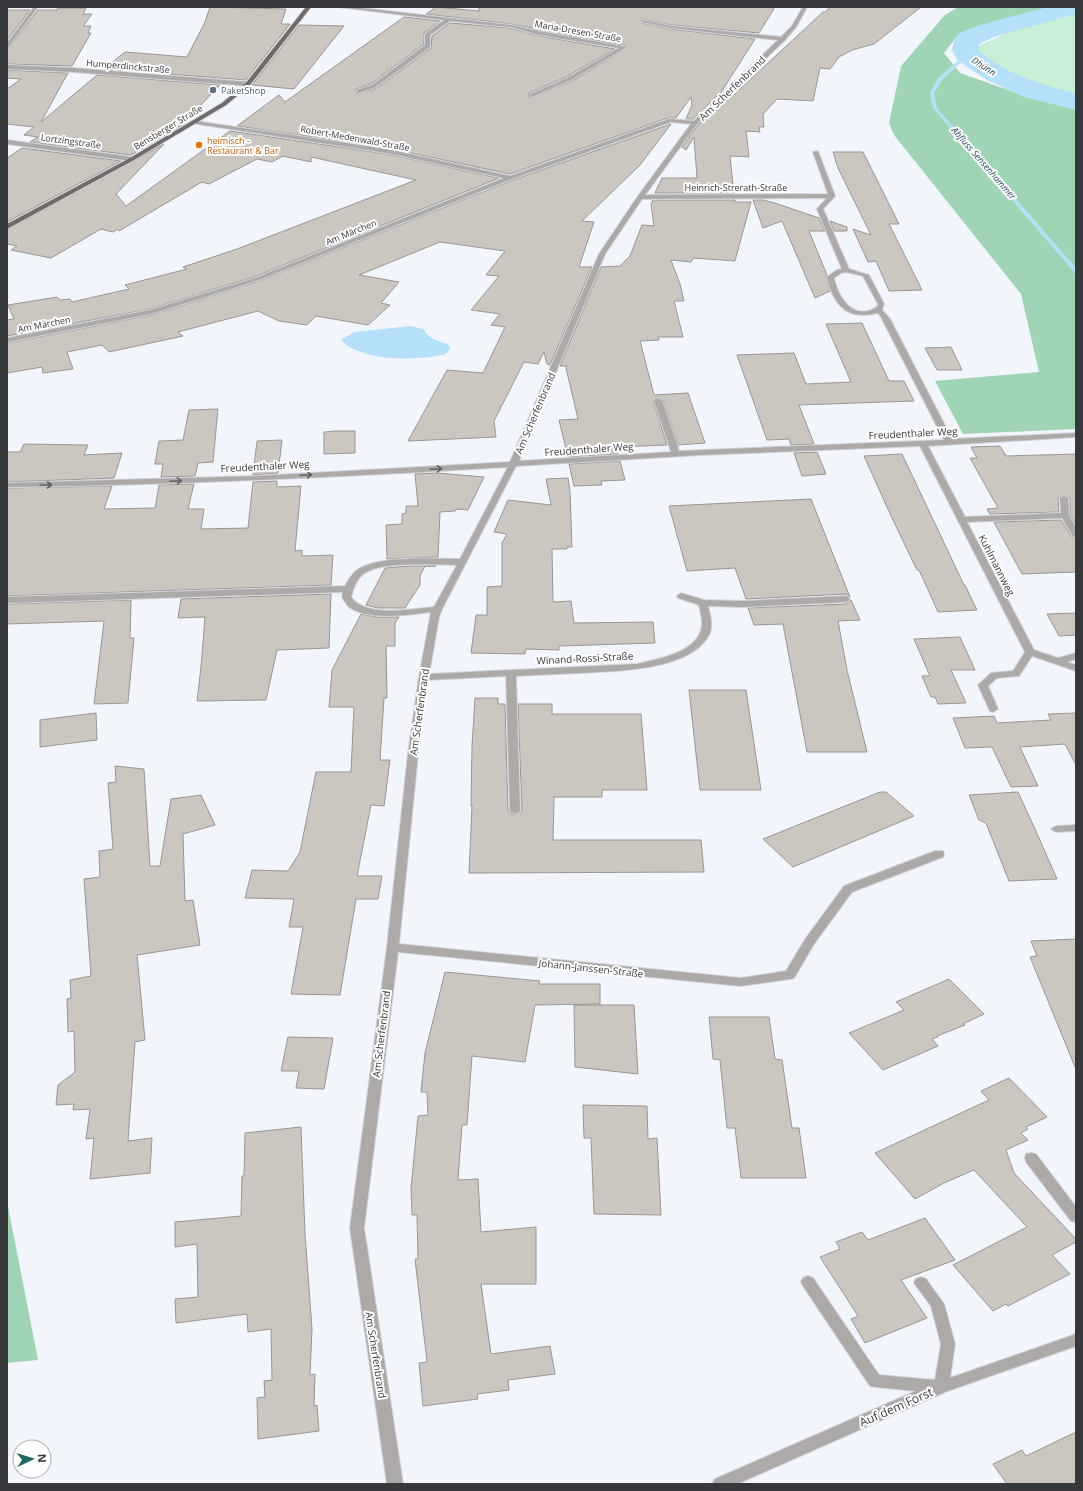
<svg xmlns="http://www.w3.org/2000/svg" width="1083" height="1491" font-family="'Open Sans',sans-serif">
<rect width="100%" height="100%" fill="#f3f5fd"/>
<path fill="#c8f0d7" d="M 1076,11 L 1076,100 L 999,78 L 973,48 L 1035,21 Z"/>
<path fill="#9fd4b4" d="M 958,7 L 1055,7 L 1017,16 L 955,39 L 944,53 L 960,73 L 1022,95 L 1027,92 L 1076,104 L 1076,429 L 963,434 L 935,381 L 1039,372 L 1021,294 L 894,135 L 889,123 L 901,66 L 945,15 Z
M 7,1201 L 38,1360 L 7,1363 Z"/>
<path fill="#b4e0f9" d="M 411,326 L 423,329 C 430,339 436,341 448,344 L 450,349 L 446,354 C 419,361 360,362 341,340 L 354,332 Z"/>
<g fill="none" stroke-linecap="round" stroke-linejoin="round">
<path fill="#b4e0f9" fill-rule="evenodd" d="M 966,54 L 969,55 L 942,80 L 934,93 L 937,108 L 1076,268 L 1076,273 L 1074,272 L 933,108 L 930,93 L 938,78 Z"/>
<path fill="#b4e0f9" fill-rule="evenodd" d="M 1048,7 L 1076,7 L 1076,14 L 994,37 L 979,44 L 978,50 C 1004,74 1043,85 1076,94 L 1076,110 L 1024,97 L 987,80 L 958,61 L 952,50 C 953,45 954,39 957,35 C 967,26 1031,12 1048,7 Z"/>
</g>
<path fill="#cbc6bf" stroke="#9a9690" d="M 210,7 L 286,9 L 281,24 L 290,24 L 246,80 L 104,69 L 125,52 L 187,57 L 205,22 Z
M 436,7 L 479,11 L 479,7 L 775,7 L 759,33 L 671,25 L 641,19 L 642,23 L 671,29 L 755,39 L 722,91 L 693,119 L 686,119 L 692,105 L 691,97 L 676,118 L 668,118 L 510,174 L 387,148 L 237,126 L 279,95 L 285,102 L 404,17 L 440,21 L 424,33 L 424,44 L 371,84 L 356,89 L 355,91 L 358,94 L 377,88 L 431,48 L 432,36 L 450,23 L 511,28 L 539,36 L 615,49 L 566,77 L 529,93 L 528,96 L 531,98 L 572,81 L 628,47 L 627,46 L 511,24 L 426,14 Z
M 830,7 L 921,7 L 874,44 L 852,50 L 839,57 L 830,69 L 820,68 L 813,101 L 777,99 L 763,114 L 764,127 L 759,127 L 760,132 L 746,131 L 749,157 L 730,156 L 734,193 L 655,193 L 662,178 L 697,178 L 694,137 L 686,150 L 682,147 L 698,125 L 711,113 L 712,115 L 823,12 L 825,12 Z
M 58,8 L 86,8 L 83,14 L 92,14 L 83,26 L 91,26 L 88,33 L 91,33 L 72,66 L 7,64 L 7,50 L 38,10 L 57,10 Z
M 7,10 L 30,10 L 7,40 Z
M 299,25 L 344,26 L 294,89 L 252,85 Z
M 7,70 L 68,73 L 41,122 L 97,75 L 220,85 L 182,125 L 131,155 L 30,142 L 38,137 L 24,135 L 34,127 L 7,124 L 7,89 L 21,79 L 7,78 Z
M 671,124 L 640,165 L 582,221 L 594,222 L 579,267 L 592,267 L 550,365 L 547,364 L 544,352 L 538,364 L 524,362 L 494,421 L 496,437 L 408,441 L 447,370 L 483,373 L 505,327 L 491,325 L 500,314 L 471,310 L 499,276 L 486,275 L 505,251 L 440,242 L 359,275 L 399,282 L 381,303 L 390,305 L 368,325 L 316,316 L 307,325 L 279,321 L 258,311 L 178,332 L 183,336 L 109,352 L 102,345 L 67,352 L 73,369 L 43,373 L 42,367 L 7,373 L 7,343 L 151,315 L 259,281 L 513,180 Z
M 230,131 L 387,154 L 499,178 L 254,277 L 150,309 L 7,336 L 7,320 L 14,319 L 8,305 L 57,297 L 60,300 L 70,299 L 72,302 L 129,289 L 125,285 L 187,269 L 183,267 L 237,249 L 416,180 L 311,157 L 311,162 L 283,156 L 272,162 L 257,159 L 209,184 L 202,182 L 119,231 L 118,229 L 113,232 L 101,229 L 51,258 L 11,250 L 17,246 L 7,244 L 7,230 L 164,144 L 116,194 L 126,206 Z
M 22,148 L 121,161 L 7,222 L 7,158 Z
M 833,152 L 863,152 L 899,224 L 889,224 L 922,290 L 889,291 L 876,261 L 868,262 L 853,229 L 871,235 L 838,168 Z
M 653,200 L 735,200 L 735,202 L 751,202 L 735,261 L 693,258 L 691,262 L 671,260 L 680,284 L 684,301 L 674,301 L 683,337 L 658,337 L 659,340 L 640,341 L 654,395 L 688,393 L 705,443 L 678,445 L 663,400 L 657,397 L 653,400 L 667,445 L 616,447 L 618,454 L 568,457 L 559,420 L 578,419 L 566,368 L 567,366 L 560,366 L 601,267 L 620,266 L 630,256 L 642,225 L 654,226 L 651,204 Z
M 753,200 L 763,200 L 775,203 L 819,218 L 825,231 L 809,231 L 827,275 L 826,277 L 830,291 L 815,298 L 782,221 L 763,228 Z
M 830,221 L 847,227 L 847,231 L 834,231 Z
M 862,323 L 889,381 L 904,381 L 914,401 L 799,405 L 814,444 L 791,445 L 789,439 L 767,440 L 737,355 L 794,353 L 806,384 L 851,382 L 826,324 Z
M 951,347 L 962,370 L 937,370 L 925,348 Z
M 218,409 L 213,462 L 198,463 L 195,476 L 161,477 L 163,464 L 155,464 L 159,441 L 183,440 L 189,410 Z
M 336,431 L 355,431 L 355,453 L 324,454 L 324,432 Z
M 282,440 L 278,473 L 253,475 L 257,441 Z
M 24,444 L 88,445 L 84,455 L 122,453 L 114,478 L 7,482 L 7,452 L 20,452 Z
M 1000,446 L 1006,456 L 1076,454 L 1076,524 L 1070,515 L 1070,498 L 1065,495 L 1058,498 L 1059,512 L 990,514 L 987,509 L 998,508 L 970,458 L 977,458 L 971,447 Z
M 817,452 L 826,474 L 802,476 L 794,453 Z
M 902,454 L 964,585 L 965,585 L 977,610 L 938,612 L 919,570 L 917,570 L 892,518 L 864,456 Z
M 620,461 L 625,480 L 601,481 L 602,485 L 574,486 L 569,464 Z
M 437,473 L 484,477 L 468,510 L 457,509 L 455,511 L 440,512 L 438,557 L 387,559 L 386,525 L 402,524 L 402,514 L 406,513 L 406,506 L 418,506 L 415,474 Z
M 568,478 L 570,491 L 572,547 L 567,547 L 567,549 L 552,549 L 553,602 L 571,601 L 574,623 L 653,622 L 655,643 L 559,646 L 559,650 L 526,649 L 525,654 L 471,653 L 476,615 L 487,615 L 487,587 L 502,586 L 502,543 L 507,534 L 494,532 L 508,500 L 551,505 L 546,479 Z
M 277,481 L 277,487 L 301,486 L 295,551 L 302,550 L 302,556 L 333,555 L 331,585 L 7,596 L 7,488 L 112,486 L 104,509 L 155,508 L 159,485 L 194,484 L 188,509 L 204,509 L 201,529 L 248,528 L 253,482 Z
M 811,499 L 850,597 L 846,594 L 746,599 L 735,568 L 687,571 L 669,506 Z
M 1061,520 L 1072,537 L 1076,538 L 1076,572 L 1022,574 L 994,522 Z
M 409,566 L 436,566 L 425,566 L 420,576 L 420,585 L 405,608 L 378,608 L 366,605 L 385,568 Z
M 331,594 L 329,648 L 277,650 L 266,700 L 197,701 L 201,667 L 205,617 L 178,618 L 181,599 Z
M 131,600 L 130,638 L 134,638 L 128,703 L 94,704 L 104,621 L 7,624 L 7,604 Z
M 851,600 L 860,620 L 838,621 L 847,670 L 867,752 L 807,752 L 783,624 L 754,625 L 748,608 L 846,604 Z
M 1076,613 L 1076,635 L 1059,636 L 1047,614 Z
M 361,614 L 377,617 L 399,617 L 395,623 L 395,646 L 386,646 L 387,698 L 384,698 L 380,760 L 390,760 L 386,791 L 384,806 L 371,805 L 357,876 L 382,876 L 378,899 L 356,899 L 340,995 L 291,994 L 303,927 L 289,927 L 294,899 L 245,898 L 252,870 L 288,871 L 300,852 L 316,772 L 351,772 L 354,707 L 329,707 L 332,670 Z
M 960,637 L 975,670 L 951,670 L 966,703 L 938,704 L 935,697 L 931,697 L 922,676 L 930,676 L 914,639 Z
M 689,690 L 746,690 L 761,790 L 700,790 Z
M 475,698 L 498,698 L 498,704 L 505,704 L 508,811 L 514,815 L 522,811 L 518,704 L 552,704 L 552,714 L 641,714 L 647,790 L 602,790 L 602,797 L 554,797 L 553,840 L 701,840 L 704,872 L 469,873 L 472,806 L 471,806 L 472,746 Z
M 96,713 L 97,740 L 40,747 L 40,720 Z
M 1076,713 L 1076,765 L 1065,744 L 1020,747 L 1038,786 L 1011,787 L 992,747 L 965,748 L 953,718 L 994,716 L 997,723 L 1051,720 L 1048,714 Z
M 115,766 L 144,769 L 150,866 L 160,866 L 171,799 L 201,795 L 215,825 L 183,834 L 185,901 L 193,900 L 200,945 L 137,955 L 145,1040 L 135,1042 L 128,1141 L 152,1138 L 150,1173 L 90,1179 L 94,1138 L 86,1139 L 90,1109 L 73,1110 L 74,1104 L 56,1105 L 58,1085 L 75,1072 L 74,1031 L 68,1032 L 67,999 L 71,998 L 70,980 L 91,976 L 84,879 L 100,877 L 99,851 L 113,849 L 108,783 L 116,782 Z
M 880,792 L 886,792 L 914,816 L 793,867 L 763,839 Z
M 1018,792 L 1035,829 L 1057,879 L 1009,881 L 986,823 L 979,820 L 969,795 Z
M 1076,939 L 1076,1066 L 1075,1067 L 1030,957 L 1037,956 L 1031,941 Z
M 445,972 L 540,981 L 539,984 L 600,984 L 600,1004 L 535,1005 L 525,1062 L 472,1056 L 467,1125 L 462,1125 L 458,1180 L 478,1179 L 481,1232 L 536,1227 L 536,1284 L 481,1284 L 491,1354 L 550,1346 L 555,1374 L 508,1380 L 509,1390 L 477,1394 L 478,1399 L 423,1406 L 419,1363 L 427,1362 L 415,1259 L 418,1259 L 417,1215 L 412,1215 L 411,1189 L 418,1116 L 428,1115 L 427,1092 L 421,1092 L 425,1053 Z
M 949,979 L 984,1014 L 963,1024 L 965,1025 L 937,1036 L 938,1037 L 932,1039 L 938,1046 L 883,1070 L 849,1033 L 904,1010 L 896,1002 Z
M 574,1005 L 634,1005 L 638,1074 L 575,1067 Z
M 709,1017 L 769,1017 L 775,1059 L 782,1060 L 792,1128 L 799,1128 L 806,1178 L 741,1178 L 735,1128 L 727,1128 L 720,1060 L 713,1059 Z
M 288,1037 L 333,1038 L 324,1089 L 296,1088 L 299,1071 L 281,1071 Z
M 1009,1078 L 1047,1117 L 1026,1127 L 1028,1129 L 1021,1133 L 1028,1140 L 1006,1150 L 1014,1173 L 1076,1239 L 1076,1242 L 1052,1255 L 1070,1274 L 1008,1306 L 1006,1304 L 993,1311 L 953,1265 L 1027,1227 L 974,1170 L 944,1183 L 915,1199 L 875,1153 L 989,1100 L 981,1091 Z
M 583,1105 L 647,1106 L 648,1139 L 657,1138 L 661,1215 L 594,1214 L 591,1138 L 584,1138 Z
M 301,1127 L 305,1234 L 312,1329 L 310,1375 L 315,1374 L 314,1406 L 317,1405 L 319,1431 L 258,1439 L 257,1398 L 265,1397 L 264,1381 L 272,1380 L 271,1329 L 248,1332 L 247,1314 L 176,1323 L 175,1299 L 198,1297 L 197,1244 L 175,1247 L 175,1222 L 241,1216 L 242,1176 L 244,1176 L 245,1133 Z
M 925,1218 L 955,1260 L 901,1280 L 927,1318 L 865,1343 L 851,1319 L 858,1316 L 820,1257 L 840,1249 L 836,1242 L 862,1232 L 868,1240 Z
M 1076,1432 L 1076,1484 L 1007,1484 L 993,1464 L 1022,1450 L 1026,1456 Z"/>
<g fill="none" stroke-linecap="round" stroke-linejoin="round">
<defs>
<path id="minor" d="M 34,7 L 38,7 L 7,49 L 7,43 Z
M 338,7 L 353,7 L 511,25 L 539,31 L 627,47 L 571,80 L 532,97 L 530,96 L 530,94 L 567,78 L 619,48 L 539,35 L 511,27 L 450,21 L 430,35 L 430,47 L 376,87 L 359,93 L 356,91 L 357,90 L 372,85 L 425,45 L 425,34 L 444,20 Z
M 803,7 L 807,7 L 796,27 L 785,40 L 697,124 L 645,195 L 828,194 L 813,152 L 818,151 L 835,196 L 823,209 L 849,269 L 869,275 L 884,304 L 882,310 L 890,319 L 952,439 L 1076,433 L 1076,437 L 928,446 L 965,517 L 1061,513 L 1060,498 L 1064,496 L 1068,498 L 1069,515 L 1076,527 L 1076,537 L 1073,536 L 1062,518 L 967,522 L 1034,650 L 1058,658 L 1076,653 L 1076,659 L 1067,662 L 1076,665 L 1076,671 L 1032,656 L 1019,676 L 997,678 L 988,686 L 998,709 L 993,712 L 990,711 L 978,685 L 991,673 L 1013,671 L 1025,652 L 920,446 L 701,455 L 516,466 L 442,609 L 439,617 L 429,674 L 637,664 C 657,659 691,654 700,633 C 704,624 701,614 699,605 L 678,598 L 677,596 L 681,593 L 704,600 L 743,601 L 846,596 L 850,599 L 846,602 L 743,607 L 708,606 C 710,614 713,624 710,633 C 692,671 616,671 580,673 C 559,674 537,675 516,676 L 520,811 L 515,814 L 510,811 L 506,676 L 428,680 L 418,754 L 399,944 L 741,978 L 786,971 L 806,938 L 844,886 L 935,851 L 943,851 L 944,854 L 943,857 L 852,892 L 814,944 L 794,978 L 790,979 L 741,986 L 398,952 L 364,1228 L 403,1484 L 387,1484 L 350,1228 L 387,947 L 408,754 L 419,677 L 431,612 C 409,615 368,621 349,607 C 346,604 344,600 342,597 L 343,592 L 7,603 L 7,597 L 345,586 C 348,581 351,575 356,571 C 375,555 435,559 460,559 L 508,467 C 341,477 174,485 7,487 L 7,483 L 257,476 L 510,462 L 599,254 L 638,196 L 691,124 L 671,122 L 512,179 L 259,280 L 151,314 L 7,342 L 7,338 L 150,310 L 255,278 L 504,178 L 387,153 L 197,124 L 195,123 L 195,121 L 387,149 L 510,176 L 669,119 L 694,121 L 778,40 L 671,28 L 642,22 L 642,20 L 671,26 L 781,37 L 792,26 ZM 827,198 L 817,209 L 842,269 L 837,270 L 827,277 C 833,304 847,321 877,313 L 880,315 L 944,440 L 679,451 L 662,400 L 658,398 L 654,400 L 671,452 L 519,461 L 605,254 L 642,199 ZM 846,272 L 863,276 L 878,304 L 877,307 C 853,322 838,297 834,278 L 841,273 ZM 425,564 L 457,565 L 434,607 C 411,609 366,618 351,597 C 353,590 355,583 360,577 C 372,563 408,565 425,564 Z
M 7,65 L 74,68 L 248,82 L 251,84 L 248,86 L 74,72 L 7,69 Z
M 7,140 L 132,157 L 135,159 L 132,161 L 7,144 Z
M 1076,825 L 1076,831 L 1056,832 L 1051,829 L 1056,826 Z
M 1031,1153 L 1036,1154 L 1076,1207 L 1076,1222 L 1071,1221 L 1026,1162 L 1025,1158 L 1026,1154 Z
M 808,1276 L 813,1278 L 879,1375 L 935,1380 L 941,1344 L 931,1306 L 914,1283 L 916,1279 L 921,1277 L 926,1279 L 944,1304 L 955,1344 L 950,1378 L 1076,1334 L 1076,1346 L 945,1392 L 737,1484 L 712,1484 L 715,1479 L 916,1391 L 875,1387 L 870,1386 L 803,1286 L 801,1282 L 803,1278 Z"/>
<path id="major" d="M 306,7 L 311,7 L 250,85 L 226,105 L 134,160 L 7,229 L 7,224 L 130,158 L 222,103 L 246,83 Z"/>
</defs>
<use href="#minor" stroke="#d1d3da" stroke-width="2"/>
<use href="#major" stroke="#d1d3da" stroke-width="2"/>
<use href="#minor" fill="#ada9a8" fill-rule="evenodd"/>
<use href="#major" fill="#716a69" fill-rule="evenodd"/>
</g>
<defs><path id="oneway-shaft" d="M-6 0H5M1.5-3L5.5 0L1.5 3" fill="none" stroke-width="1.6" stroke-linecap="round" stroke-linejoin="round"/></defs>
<g stroke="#606061">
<use href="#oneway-shaft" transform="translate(436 469) rotate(-3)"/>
<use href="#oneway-shaft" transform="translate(306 475) rotate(-3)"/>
<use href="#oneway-shaft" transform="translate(176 481) rotate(-3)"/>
<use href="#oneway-shaft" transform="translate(46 485)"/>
</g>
<circle fill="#5c6f8a" stroke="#fff" stroke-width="1.5" cx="213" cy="90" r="4"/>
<circle fill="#e8710a" stroke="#fff" stroke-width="1.5" cx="199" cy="145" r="4"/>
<g text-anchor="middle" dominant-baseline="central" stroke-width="4" stroke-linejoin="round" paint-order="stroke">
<g font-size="9" fill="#37383b" stroke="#fff">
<text transform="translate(578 31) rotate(10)">Maria-Dresen-Straße</text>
<text transform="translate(128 66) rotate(5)">Humperdinckstraße</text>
<text transform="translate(168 127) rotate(-31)">Bensberger Straße</text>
<text transform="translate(355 138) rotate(10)">Robert-Medenwald-Straße</text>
<text transform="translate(71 141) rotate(8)">Lortzingstraße</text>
<text x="736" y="187">Heinrich-Strerath-Straße</text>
<text transform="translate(351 232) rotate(-22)">Am Märchen</text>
<text transform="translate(44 324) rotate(-11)">Am Märchen</text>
</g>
<g font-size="9" font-style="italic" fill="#1c485e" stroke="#fff">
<text transform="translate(984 66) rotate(33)">Dhünn</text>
<text transform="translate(984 163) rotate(49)">Abfluss Sensenhammer</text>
</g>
<g font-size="9" fill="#4e5e75" stroke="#fff" text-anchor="start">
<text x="221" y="90">PaketShop</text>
</g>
<g font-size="9" fill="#c56008" stroke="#fff" text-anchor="start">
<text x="207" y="140">heimisch -<tspan x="207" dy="10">Restaurant &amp; Bar</tspan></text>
</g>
<g font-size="10" fill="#37383b" stroke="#fff">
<text transform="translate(732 88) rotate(-44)">Am Scherfenbrand</text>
<text transform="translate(535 413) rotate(-67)">Am Scherfenbrand</text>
<text transform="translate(913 433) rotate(-3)">Freudenthaler Weg</text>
<text transform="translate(589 449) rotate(-4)">Freudenthaler Weg</text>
<text transform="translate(265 466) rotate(-3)">Freudenthaler Weg</text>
<text transform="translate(997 565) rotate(63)">Kuhlmannweg</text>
<text transform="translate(585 658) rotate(-3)">Winand-Rossi-Straße</text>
<text transform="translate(419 712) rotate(-82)">Am Scherfenbrand</text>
<text transform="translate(591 968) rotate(6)">Johann-Janssen-Straße</text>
<text transform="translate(381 1034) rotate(-83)">Am Scherfenbrand</text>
<text transform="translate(376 1355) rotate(81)">Am Scherfenbrand</text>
</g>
<g font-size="12" fill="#37383b" stroke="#fff">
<text transform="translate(896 1407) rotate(-24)">Auf dem Forst</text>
</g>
</g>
<rect width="1083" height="1491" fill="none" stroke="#37383b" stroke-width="16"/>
<g transform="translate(32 1459) rotate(86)"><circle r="19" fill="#ffffff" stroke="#afafb1"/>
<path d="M0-3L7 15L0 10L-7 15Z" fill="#1d6863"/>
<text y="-6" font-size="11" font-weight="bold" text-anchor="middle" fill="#37383b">N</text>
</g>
</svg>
